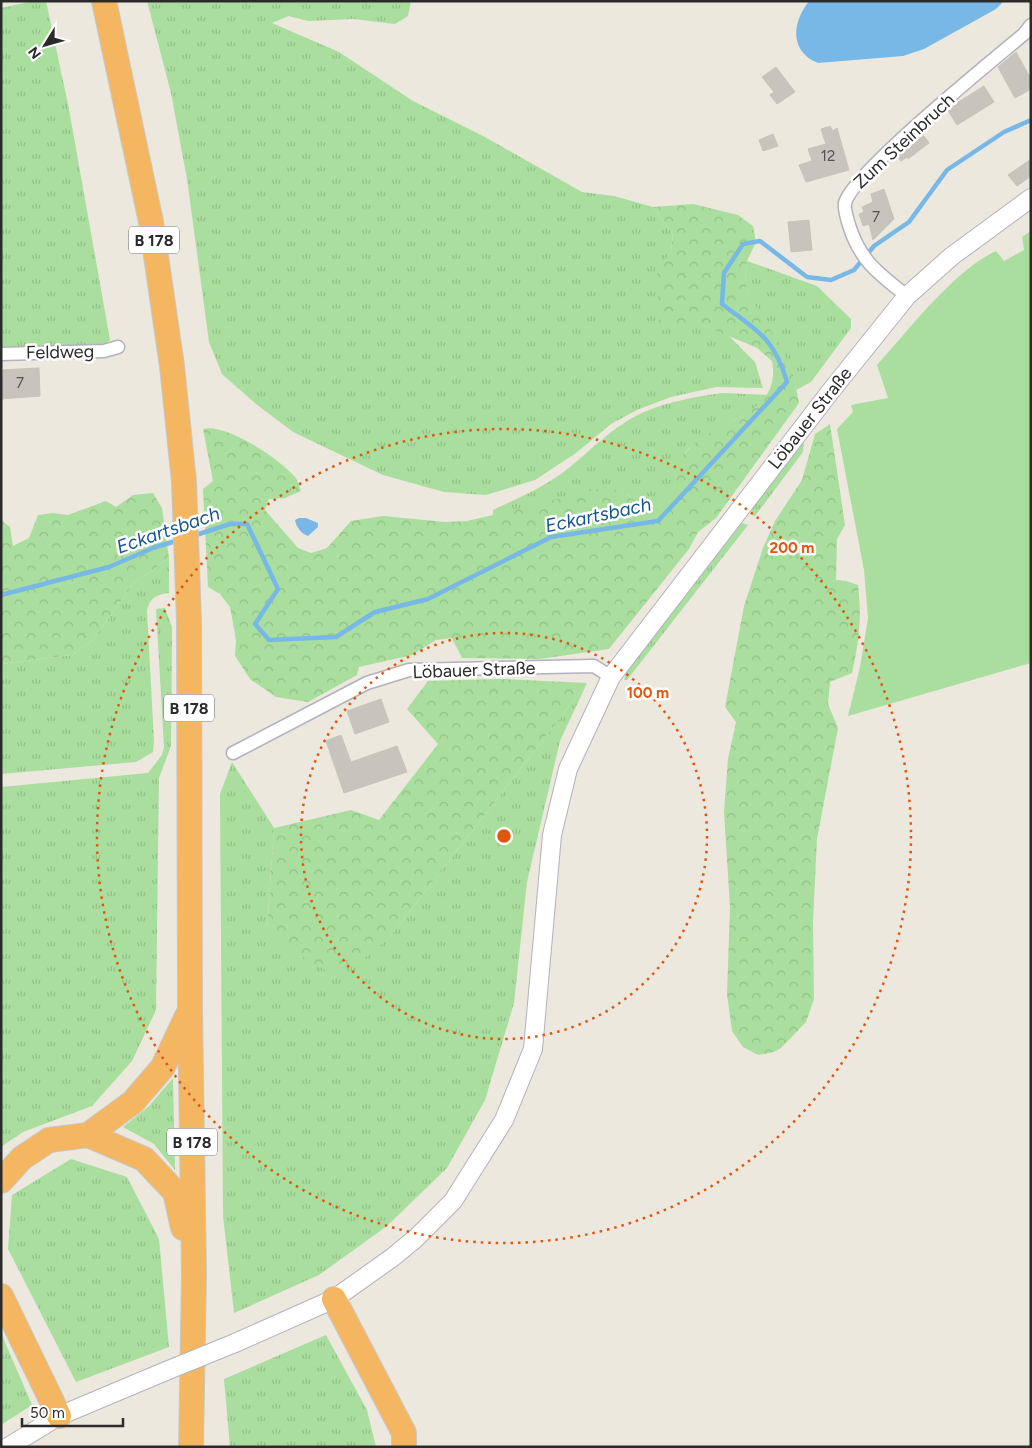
<svg xmlns="http://www.w3.org/2000/svg" width="1032" height="1448" font-family="Figtree,sans-serif">
<defs>
<pattern id="grass-tufts" width="24" height="20" patternUnits="userSpaceOnUse" patternTransform="scale(1.25)"><rect width="24" height="20" fill="#aade9e"/><path d="M3 7l-1-3M5 7V3M7 7l1-3M15 17l-1-3M17 17v-4M19 17l1-3" fill="none" stroke="#92bf88"/></pattern>
<pattern id="forest-crowns" width="20" height="18" patternUnits="userSpaceOnUse" patternTransform="scale(1.25)"><rect width="20" height="18" fill="#aade9e"/><path d="M2 6a3 3 0 1 1 6 0M12 15a3 3 0 1 1 6 0" fill="none" stroke="#92bf88"/></pattern>
</defs>
<rect width="100%" height="100%" fill="#ece8de"/>
<path fill="url(#grass-tufts)" d="M 33,1 L 46,1 L 69,109 L 110,340 L 104,346 L 1,348 L 1,8 Z
M 147,1 L 411,1 L 408,16 L 395,24 L 354,19 L 308,21 L 289,16 L 272,23 L 339,52 L 413,101 L 485,137 L 582,192 L 614,196 L 653,207 L 673,234 L 671,252 L 657,271 L 666,331 L 697,318 L 705,326 L 726,333 L 755,362 L 763,388 L 716,387 L 671,397 L 637,410 L 611,424 L 576,453 L 535,480 L 486,495 L 444,492 L 383,475 L 293,432 L 256,404 L 222,374 L 209,342 L 187,179 L 171,93 Z
M 747,261 L 817,286 L 851,319 L 851,328 L 811,382 L 796,390 L 793,373 L 748,294 L 745,278 Z
M 722,393 L 768,395 L 754,409 L 704,437 L 688,449 L 676,464 L 677,481 L 670,498 L 658,507 L 644,506 L 620,490 L 493,515 L 493,510 C 516,499 540,489 561,474 C 589,453 612,426 644,412 C 669,401 696,397 722,393 Z
M 804,440 L 803,452 L 755,516 L 752,515 L 752,506 Z
M 742,523 L 748,525 L 627,680 L 624,680 L 627,669 Z
M 169,558 L 169,593 C 155,595 150,598 147,611 L 154,741 L 153,752 L 136,762 L 1,774 L 1,664 L 72,655 L 92,641 L 134,583 Z
M 165,608 L 172,627 L 171,746 L 159,778 L 156,1010 L 132,1061 L 92,1106 L 23,1132 L 1,1147 L 1,787 L 148,773 L 162,755 L 164,747 L 156,609 Z
M 587,683 L 560,741 L 527,882 L 514,1003 L 485,1100 L 447,1168 L 387,1226 L 319,1275 L 234,1313 L 223,1216 L 220,794 L 232,762 L 274,828 L 267,930 L 389,938 Z
M 173,1078 L 175,1170 L 154,1144 L 123,1127 L 149,1106 Z
M 71,1159 L 127,1177 L 159,1239 L 169,1347 L 76,1382 L 8,1249 L 12,1195 Z
M 1,1333 L 32,1405 L 1,1425 Z
M 326,1335 L 367,1410 L 376,1447 L 230,1447 L 224,1379 Z"/>
<path fill="url(#forest-crowns)" d="M 693,204 L 738,215 L 753,226 L 756,242 L 747,261 L 745,278 L 748,294 L 779,343 L 793,373 L 799,403 L 716,518 L 698,532 L 689,549 L 609,649 L 539,659 L 462,658 L 452,638 L 436,640 L 412,655 L 359,667 L 357,675 L 308,702 L 276,697 L 250,679 L 235,656 L 236,640 L 230,607 L 220,594 L 208,587 L 203,489 L 213,481 L 203,429 C 226,423 280,459 295,477 C 298,480 299,486 301,491 L 285,498 L 269,499 L 265,510 L 298,548 L 311,553 L 327,548 L 351,521 L 383,516 L 445,522 L 467,521 L 544,503 L 590,489 L 620,490 L 644,506 L 658,507 C 668,500 675,492 676,479 C 677,475 675,468 676,464 C 677,460 683,455 686,452 C 713,419 783,417 772,361 L 757,348 L 705,326 L 697,319 L 666,331 L 659,326 L 657,270 L 671,252 L 673,234 L 653,207 Z
M 830,424 L 845,525 L 837,539 L 836,580 L 846,581 L 858,585 C 862,618 859,641 852,673 L 830,682 L 828,704 L 838,728 L 817,839 L 813,921 L 814,999 L 806,1022 L 781,1048 L 774,1052 L 758,1055 L 743,1047 L 732,1031 L 727,994 L 730,907 L 724,812 L 728,759 L 736,722 L 725,707 L 744,606 L 763,548 L 775,521 L 802,480 L 815,434 Z
M 153,493 L 162,508 L 169,558 L 134,583 L 92,641 L 72,655 L 1,664 L 1,520 L 10,527 L 13,546 L 29,538 L 38,515 L 53,513 L 68,515 L 106,501 L 116,507 L 133,495 Z
M 501,679 L 587,683 L 389,938 L 355,966 L 327,971 L 278,943 L 267,930 L 274,828 L 351,810 L 379,820 L 438,744 L 407,709 L 428,681 Z"/>
<path fill="#aade9e" d="M 1031,231 L 1031,663 L 848,716 L 860,667 L 868,618 L 864,570 L 837,429 L 853,412 L 851,405 L 888,398 L 877,365 C 909,330 953,271 996,251 L 1004,261 L 1024,250 L 1022,237 Z"/>
<path fill="#77b8e7" d="M 809,1 L 1004,1 L 996,9 L 924,49 L 903,56 L 818,63 C 789,51 792,23 809,1 Z
M 299,518 L 306,518 L 318,523 L 318,527 L 308,536 C 302,534 296,527 295,520 Z"/>
<g fill="none" stroke-linecap="round" stroke-linejoin="round">
<path stroke="#77b8e7" stroke-width="4.5" d="M 193,536 L 230,524 L 247,524 L 278,589 L 255,624 L 269,640 L 336,637 L 375,612 L 428,599 L 551,537 L 658,521 L 787,382 C 774,337 757,331 722,304 L 724,273 L 743,244 L 760,241 L 807,277 L 831,280 L 854,270 L 874,246 L 909,222 L 947,170 L 1004,132 L 1031,120
M 1,595 L 109,567 L 153,548 L 179,540"/>
</g>
<path fill="#c7c4bd" stroke="#c7c4b7" d="M 1016,52 L 1031,79 L 1031,89 L 1015,98 L 998,67 Z
M 776,67 L 795,92 L 777,104 L 770,95 L 774,92 L 762,77 Z
M 984,86 L 994,102 L 957,125 L 947,109 Z
M 830,126 L 833,131 L 837,128 L 849,170 L 806,182 L 799,165 L 812,161 L 808,149 L 826,144 L 821,129 Z
M 921,132 L 929,143 L 908,159 L 907,157 L 901,161 L 896,155 Z
M 773,134 L 778,146 L 763,151 L 759,140 Z
M 1031,159 L 1031,176 L 1017,186 L 1008,175 Z
M 884,189 L 894,219 L 873,240 L 869,224 L 863,226 L 859,214 L 864,212 L 862,207 L 873,202 L 871,194 Z
M 809,220 L 812,250 L 791,252 L 788,222 Z
M 39,368 L 40,396 L 1,399 L 1,370 Z
M 381,699 L 389,722 L 355,734 L 347,711 Z
M 341,735 L 351,762 L 397,746 L 407,772 L 344,793 L 326,741 Z"/>
<g fill="none" stroke-linecap="round" stroke-linejoin="round">
<defs>
<path id="street" d="M 907,296 C 879,274 860,261 849,225 C 847,218 844,210 845,203 C 852,174 993,60 1024,34 L 1031,25
M 1,354 L 104,351 L 118,347
M 233,753 L 367,683 L 409,670 L 594,666 L 611,677"/>
<path id="secondary" d="M 235,1343 L 334,1299 L 393,1257 L 416,1238 L 453,1201 L 504,1120 L 533,1049 L 552,835 L 568,769 L 611,677 L 830,392 L 907,296 L 952,256 L 1031,198
M 8,1447 L 59,1416 L 166,1371"/>
<path id="highway" d="M 104,1 L 151,222 L 172,366 L 184,482 L 189,621 L 190,1010 L 194,1274 L 191,1447
M 88,1135 L 144,1159 L 175,1192 L 183,1228
M 1,1181 L 22,1158 L 49,1140 L 88,1135 L 133,1102 L 163,1067 L 187,1016
M 1,1296 L 59,1416
M 334,1299 L 404,1433 L 404,1447"/>
</defs>
<use href="#street" stroke="#b1b2bd" stroke-width="15"/>
<use href="#secondary" stroke="#b1b2bd" stroke-width="20"/>
<use href="#highway" stroke="#c8c8c8" stroke-width="26"/>
<use href="#street" stroke="#fff" stroke-width="12"/>
<use href="#secondary" stroke="#fff" stroke-width="18"/>
<use href="#highway" stroke="#f4b661" stroke-width="24"/>
<defs>
<path id="secondary-bridge" d="M 166,1371 L 235,1343"/>
</defs>
<use href="#secondary-bridge" stroke="#b1b2bd" stroke-width="20" stroke-linecap="butt"/>
<use href="#secondary-bridge" stroke="#fff" stroke-width="18"/>
</g>
<g fill="none" stroke="#df570e" stroke-width="2.5" stroke-dasharray="2.5 5">
<circle cx="504" cy="836" r="203"/>
<circle cx="504" cy="836" r="407"/>
</g>
<g text-anchor="middle" dominant-baseline="central" stroke-width="5" stroke-linejoin="round" paint-order="stroke">
<g font-size="15" fill="#525150">
<text x="828" y="156">12</text>
<text x="876" y="217">7</text>
<text x="20" y="383">7</text>
</g>
<g fill="#fff" stroke="#6b6b6b" stroke-width="1">
<rect x="129" y="226.5" width="50" height="27" rx="4"/>
<rect x="164" y="694.5" width="50" height="27" rx="4"/>
<rect x="167" y="1128.5" width="50" height="27" rx="4"/>
</g>
<g font-size="16" font-weight="bold" fill="#2b2b2b">
<text x="154" y="240">B 178</text>
<text x="189" y="708">B 178</text>
<text x="192" y="1142">B 178</text>
</g>
<g font-size="18" fill="#2b2b2b" stroke="#fff">
<text transform="translate(904 141) rotate(-43)">Zum Steinbruch</text>
<text transform="translate(60 352) rotate(-1)">Feldweg</text>
<text transform="translate(810 418) rotate(-52)">Löbauer Straße</text>
<text transform="translate(474 670) rotate(-2)">Löbauer Straße</text>
</g>
<g font-size="19" font-style="italic" fill="#165593" stroke="#fff">
<text transform="translate(598 515) rotate(-12)">Eckartsbach</text>
<text transform="translate(168 530) rotate(-19)">Eckartsbach</text>
</g>
</g>
<circle cx="504" cy="836" r="8" fill="#df570e" stroke="#fff" stroke-width="2.5"/>
<g font-size="15" text-anchor="middle" font-weight="bold" fill="#df570e" stroke="#fff" stroke-width="5" stroke-linejoin="round" paint-order="stroke">
<text x="792" y="553">200 m</text>
<text x="648" y="698">100 m</text>
</g>
<rect width="1032" height="1448" fill="none" stroke="#2b2b2b" stroke-width="5"/>
<g transform="translate(45 45) rotate(233)" stroke="#ffffff" stroke-width="4" paint-order="stroke">
<path d="M0-4L9 19L0 12L-9 19Z" fill="#2b2b2b"/>
<text y="-8" font-size="14" font-weight="bold" text-anchor="middle" fill="#2b2b2b">N</text>
</g>
<path d="M22 1418v8h101v-8" fill="none" stroke="#2b2b2b" stroke-width="2.5"/>
<text x="30" y="1418" font-size="15" fill="#2b2b2b" stroke="#ffffff" stroke-width="4" paint-order="stroke">50 m</text>
</svg>
